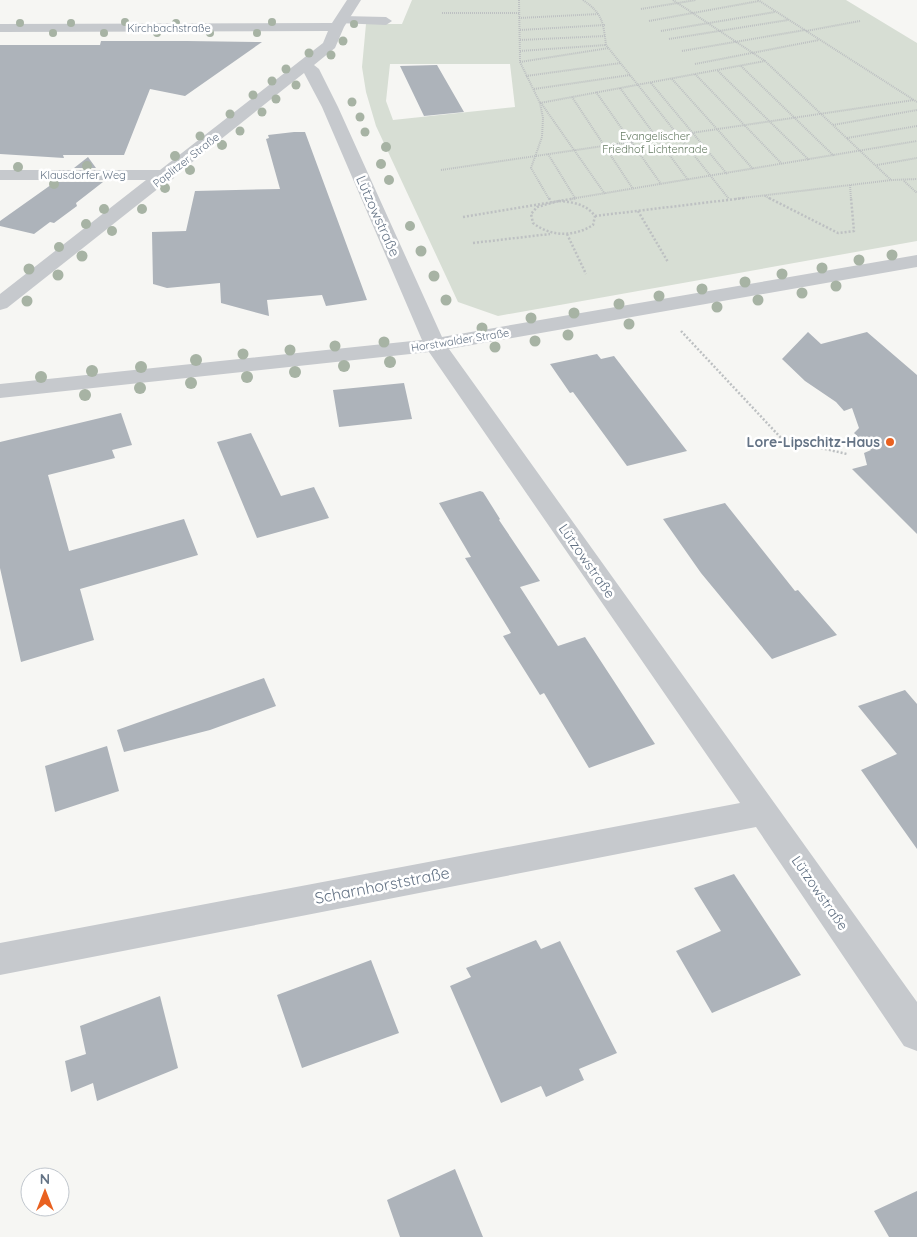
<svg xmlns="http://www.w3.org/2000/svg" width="917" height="1237" font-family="Quicksand,sans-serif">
<rect width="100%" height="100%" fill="#f6f6f3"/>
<path fill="#d7ded4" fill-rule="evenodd" d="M 412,0 L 846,0 L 917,43 L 917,241 L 498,316 L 458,302 L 376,126 L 366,92 L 362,67 L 366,24 L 402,24 ZM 390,64 L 510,64 L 515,107 L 393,120 L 386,101 Z"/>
<path fill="#adb3ba" d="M 101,41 L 187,41 L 262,42 L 185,96 L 150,89 L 124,155 L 63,155 L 64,158 L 0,154 L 0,45 L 100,45 Z
M 437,65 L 464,112 L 424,116 L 400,66 Z
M 294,132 L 305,132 L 367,300 L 326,306 L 322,295 L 267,300 L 269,316 L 221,303 L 220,283 L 167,288 L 153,284 L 152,232 L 186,231 L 195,191 L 280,189 L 266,139 L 269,138 L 268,135 Z
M 88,157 L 96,168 L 74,168 Z
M 55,182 L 103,182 L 76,203 L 77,206 L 54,223 L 50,222 L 34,234 L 0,226 L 0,221 Z
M 808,332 L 821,344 L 867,332 L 917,375 L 917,534 L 852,469 L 867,465 L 864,453 L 871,450 L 854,433 L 859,428 L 852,408 L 844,411 L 836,402 L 805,381 L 782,359 Z
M 597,354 L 601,359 L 614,356 L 687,451 L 627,466 L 573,392 L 570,393 L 550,364 Z
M 404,383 L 412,419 L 339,427 L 333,390 Z
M 121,413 L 132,445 L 112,450 L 115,458 L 48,475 L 69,551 L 184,519 L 198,555 L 80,589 L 94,640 L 21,662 L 0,568 L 0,442 Z
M 251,433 L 281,496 L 314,487 L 329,518 L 257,538 L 217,442 Z
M 480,491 L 483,492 L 500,519 L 499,520 L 540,581 L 520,587 L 558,646 L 585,637 L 655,744 L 589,768 L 544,693 L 540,695 L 503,636 L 511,633 L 465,558 L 471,557 L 439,503 Z
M 725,503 L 795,591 L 798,590 L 837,635 L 772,659 L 701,573 L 663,519 Z
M 264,678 L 276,706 L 210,730 L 124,752 L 117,730 Z
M 905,690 L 917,704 L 917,849 L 861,770 L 897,754 L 858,706 Z
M 107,746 L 119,791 L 55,812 L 45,766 Z
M 734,874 L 801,975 L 712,1013 L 676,951 L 721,931 L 694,888 Z
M 536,940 L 541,949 L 560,941 L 617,1053 L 579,1069 L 584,1080 L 546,1097 L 541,1086 L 501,1103 L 450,986 L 471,977 L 466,968 Z
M 371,960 L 399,1033 L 302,1068 L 277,995 Z
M 160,996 L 178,1068 L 97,1101 L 93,1083 L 71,1092 L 65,1061 L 86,1054 L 80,1026 Z
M 455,1169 L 483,1237 L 400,1237 L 387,1200 Z
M 917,1191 L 917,1237 L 889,1237 L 874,1211 Z"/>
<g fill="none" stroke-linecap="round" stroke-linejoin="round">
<path stroke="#bdc0c2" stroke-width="2" stroke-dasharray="1 1" stroke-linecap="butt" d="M 519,0 L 520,62 L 540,103 L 543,118 L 542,137 L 531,168 L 549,199
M 583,0 C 603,14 603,22 606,45 L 729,199
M 673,0 L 765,61 L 891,180
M 758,0 L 917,102
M 641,9 L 696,0
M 442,13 L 519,13
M 519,18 L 599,14
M 649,21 L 759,1
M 520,30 L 605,25
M 661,31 L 775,12
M 806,31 L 860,21
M 669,39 L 788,20
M 520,40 L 605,36
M 520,51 L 606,45
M 682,51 L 805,30
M 520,62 L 609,48
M 695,64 L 819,40
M 741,66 L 834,156
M 718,71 L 809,160
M 695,74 L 782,164
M 526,76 L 621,63
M 672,79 L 753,169
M 651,83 L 727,174
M 620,88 L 688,180
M 534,89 L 630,75
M 596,92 L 661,184
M 572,97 L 633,189
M 540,103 L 765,61
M 541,103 L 605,194
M 833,125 L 917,110
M 847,138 L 917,126
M 548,154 L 575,198
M 877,165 L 917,158
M 441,170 L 914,100
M 904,181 L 917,193
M 850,185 L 851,199
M 765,196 L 771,199
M 570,199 L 917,141
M 734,199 L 892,180 L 917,179"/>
<path stroke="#bdc0c2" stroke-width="2.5" stroke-dasharray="2 2" stroke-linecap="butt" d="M 549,198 L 551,202
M 769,198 L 838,233 L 854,231 L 851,198
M 559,201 C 573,202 586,204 595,216 L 593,225 C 574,237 551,237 533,223 L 531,214 L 537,207 Z
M 638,211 L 668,262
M 595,216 L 744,198
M 463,217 L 577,198
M 567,234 L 586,274
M 473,243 L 550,234
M 681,331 L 782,439 L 847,454"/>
<path fill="#c6c9cd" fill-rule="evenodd" d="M 342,16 L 386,17 L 392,21 L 386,25 L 338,23 L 336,20 L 338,17 Z"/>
<path fill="#c6c9cd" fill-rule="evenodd" d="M 347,0 L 361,0 L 344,27 L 335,48 L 314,65 L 319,69 L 338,107 L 442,337 L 917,255 L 917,267 L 449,349 L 917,1002 L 917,1051 L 904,1046 L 756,827 L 0,975 L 0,943 L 740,803 L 429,352 L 0,398 L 0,384 L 422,340 L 322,107 L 304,73 L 176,175 L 173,179 L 169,180 L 7,308 L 0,310 L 0,294 L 146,180 L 0,180 L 0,170 L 160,170 L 323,43 L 328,31 L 0,32 L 0,24 L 332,23 Z"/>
</g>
<g fill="#a7b3a4">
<circle cx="125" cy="22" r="4"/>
<circle cx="272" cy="22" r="4"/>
<circle cx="20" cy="23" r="4"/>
<circle cx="71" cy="23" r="4"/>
<circle cx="176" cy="23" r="4"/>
<circle cx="354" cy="24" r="4"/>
<circle cx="53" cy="33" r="4"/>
<circle cx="104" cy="33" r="4"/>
<circle cx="157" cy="33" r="4"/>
<circle cx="210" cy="33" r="4"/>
<circle cx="257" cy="33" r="4"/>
<circle cx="343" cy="41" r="4.5"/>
<circle cx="309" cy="53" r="4.5"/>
<circle cx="331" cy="55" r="4.5"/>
<circle cx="286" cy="69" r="4.5"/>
<circle cx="272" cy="81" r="4.5"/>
<circle cx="296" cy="85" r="4.5"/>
<circle cx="253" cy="95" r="4.5"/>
<circle cx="276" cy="99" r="4.5"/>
<circle cx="352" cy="102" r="4.5"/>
<circle cx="262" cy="112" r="4.5"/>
<circle cx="230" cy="114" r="4.5"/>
<circle cx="360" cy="117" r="4.5"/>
<circle cx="240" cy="131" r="4.5"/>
<circle cx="365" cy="132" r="4.5"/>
<circle cx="200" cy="136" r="4.5"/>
<circle cx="222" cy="145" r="5"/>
<circle cx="386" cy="147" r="5"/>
<circle cx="175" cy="156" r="5"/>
<circle cx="381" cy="164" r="5"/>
<circle cx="87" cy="166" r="5"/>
<circle cx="18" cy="167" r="5"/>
<circle cx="190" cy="170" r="5"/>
<circle cx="389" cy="180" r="5"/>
<circle cx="54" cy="184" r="5"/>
<circle cx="165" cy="188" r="5"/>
<circle cx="104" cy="209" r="5"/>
<circle cx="142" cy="209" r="5"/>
<circle cx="86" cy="224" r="5"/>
<circle cx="410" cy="226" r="5"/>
<circle cx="112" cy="231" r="5"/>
<circle cx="59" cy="247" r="5"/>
<circle cx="421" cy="251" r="5.5"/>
<circle cx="892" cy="255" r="5.5"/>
<circle cx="82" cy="256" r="5.5"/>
<circle cx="859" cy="260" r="5.5"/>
<circle cx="822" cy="268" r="5.5"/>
<circle cx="29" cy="269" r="5.5"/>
<circle cx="782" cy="274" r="5.5"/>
<circle cx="58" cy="275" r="5.5"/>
<circle cx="434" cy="276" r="5.5"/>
<circle cx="745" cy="282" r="5.5"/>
<circle cx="836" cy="286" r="5.5"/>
<circle cx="702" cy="289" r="5.5"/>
<circle cx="802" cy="293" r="5.5"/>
<circle cx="659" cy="296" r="5.5"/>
<circle cx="446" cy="300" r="5.5"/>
<circle cx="758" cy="300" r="5.5"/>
<circle cx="27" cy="301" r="5.5"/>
<circle cx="619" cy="304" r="5.5"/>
<circle cx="717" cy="307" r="5.5"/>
<circle cx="574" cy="313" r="5.5"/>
<circle cx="531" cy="318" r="5.5"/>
<circle cx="629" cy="324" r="5.5"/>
<circle cx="482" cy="328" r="5.5"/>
<circle cx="568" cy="335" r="5.5"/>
<circle cx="535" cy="341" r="5.5"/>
<circle cx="384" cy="342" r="5.5"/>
<circle cx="335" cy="346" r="5.5"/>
<circle cx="495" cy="347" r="5.5"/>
<circle cx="290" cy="350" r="5.5"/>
<circle cx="243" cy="354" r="5.5"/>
<circle cx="196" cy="360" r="6"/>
<circle cx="390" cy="362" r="6"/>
<circle cx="344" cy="366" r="6"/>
<circle cx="141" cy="367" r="6"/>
<circle cx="92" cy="371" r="6"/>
<circle cx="295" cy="372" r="6"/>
<circle cx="41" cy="377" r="6"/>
<circle cx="247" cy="377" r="6"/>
<circle cx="191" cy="383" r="6"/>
<circle cx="140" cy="388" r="6"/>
<circle cx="85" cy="395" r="6"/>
</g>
<circle fill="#e96120" stroke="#fff" stroke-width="2" cx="890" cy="442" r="5"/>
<g text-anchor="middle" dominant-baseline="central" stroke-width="5" stroke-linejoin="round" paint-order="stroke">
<g font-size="11" fill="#647385" stroke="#fff">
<text x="169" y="28">Kirchbachstraße</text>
<text transform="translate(186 160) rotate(-38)">Paplitzer Straße</text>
<text x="83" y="175">Klausdorfer Weg</text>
<text transform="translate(460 340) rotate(-9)">Horstwalder Straße</text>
</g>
<g font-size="11" fill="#667c63" stroke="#fff">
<text x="655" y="136">Evangelischer<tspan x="655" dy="13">Friedhof Lichtenrade</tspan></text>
</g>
<g font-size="14" fill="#647385" stroke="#fff">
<text transform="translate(378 216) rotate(66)">Lützowstraße</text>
<text transform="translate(587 561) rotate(55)">Lützowstraße</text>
<text transform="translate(820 893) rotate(55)">Lützowstraße</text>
</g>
<g font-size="14" font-weight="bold" fill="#647385" stroke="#fff" text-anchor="end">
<text x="880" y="442">Lore-Lipschitz-Haus</text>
</g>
<g font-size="16" fill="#647385" stroke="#fff">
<text transform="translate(382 885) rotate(-11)">Scharnhorststraße</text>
</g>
</g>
<g transform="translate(45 1192)"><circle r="24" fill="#ffffff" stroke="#c1c7ce"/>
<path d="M0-4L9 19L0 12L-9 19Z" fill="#e96120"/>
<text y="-8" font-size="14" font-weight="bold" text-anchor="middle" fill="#647385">N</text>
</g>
</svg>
